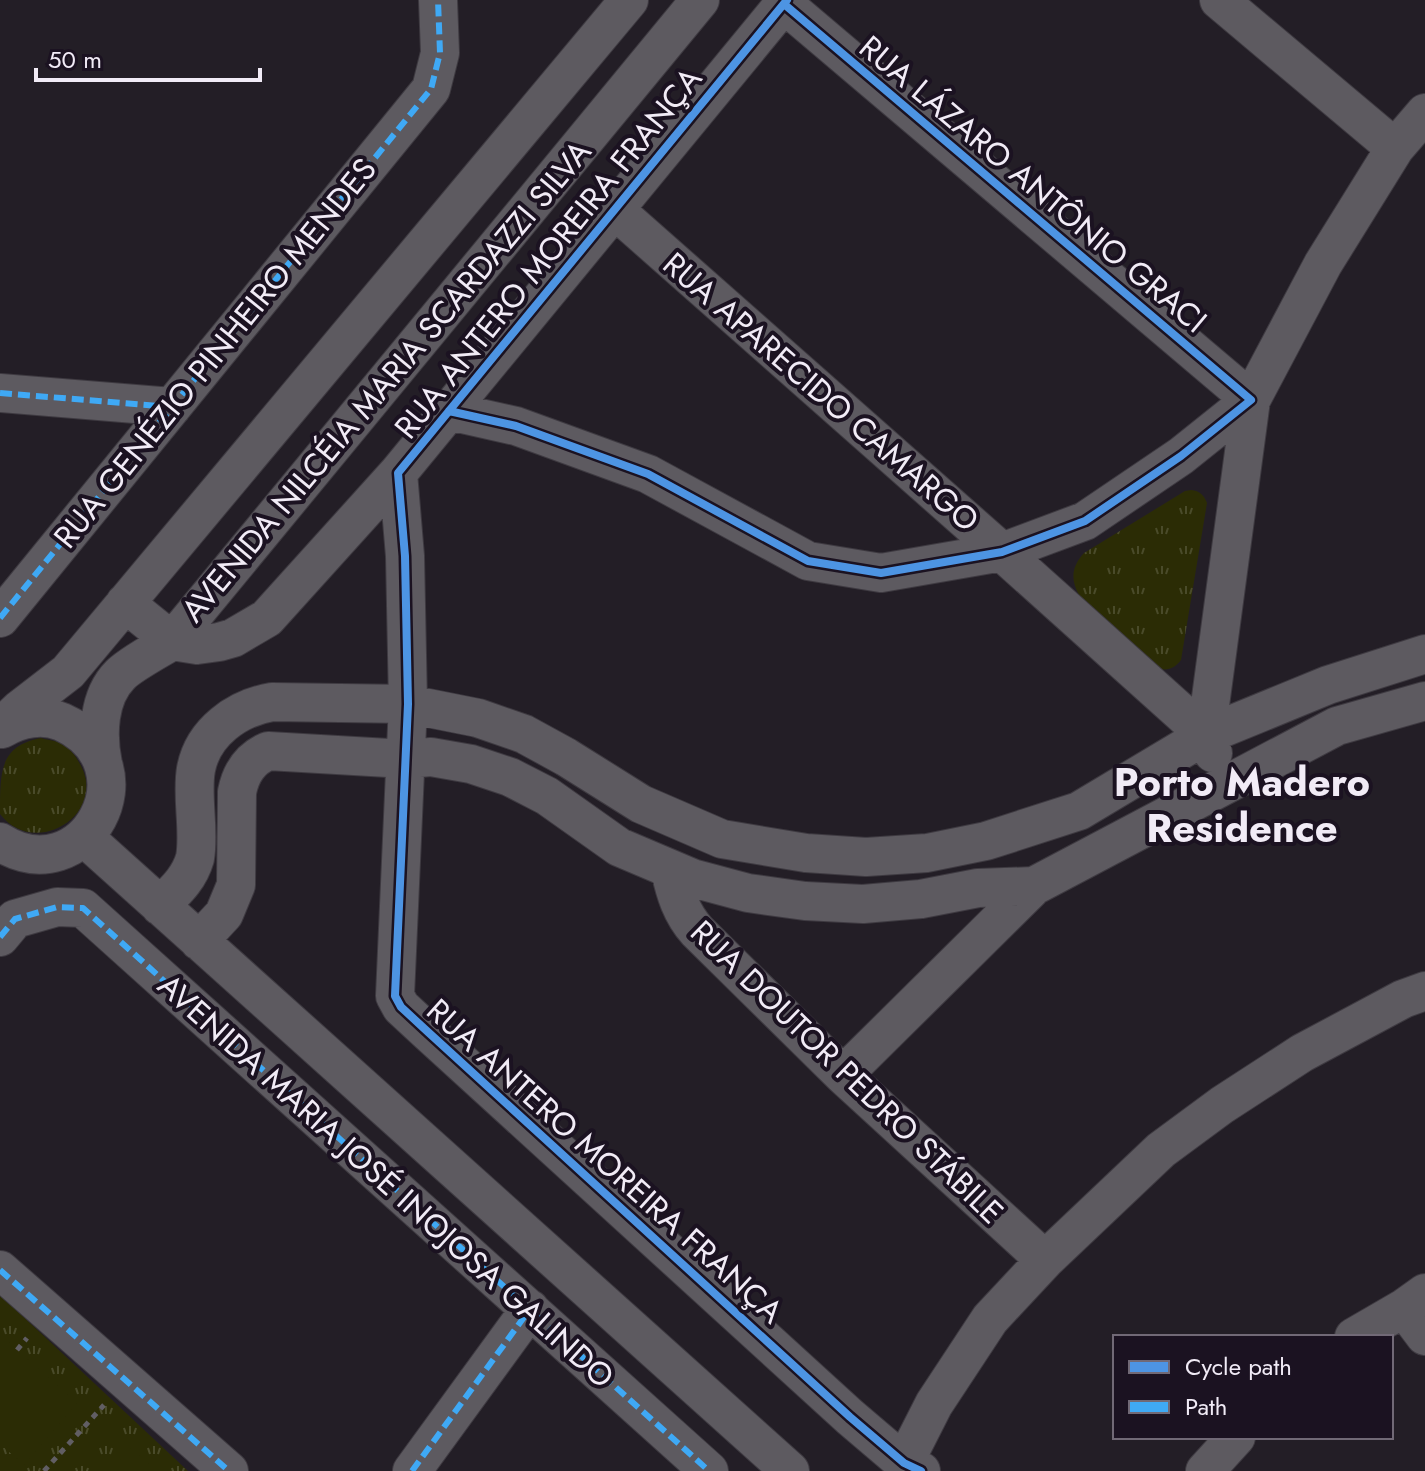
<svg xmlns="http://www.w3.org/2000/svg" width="1425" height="1471" font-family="Jost,sans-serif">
<defs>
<pattern id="grass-tufts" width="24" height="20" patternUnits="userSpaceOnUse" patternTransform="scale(2)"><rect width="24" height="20" fill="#2b2c05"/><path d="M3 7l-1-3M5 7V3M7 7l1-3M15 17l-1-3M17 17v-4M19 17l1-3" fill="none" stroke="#4a4b2a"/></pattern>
</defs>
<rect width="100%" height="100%" fill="#231e26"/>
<path fill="url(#grass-tufts)" d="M 1191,490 C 1200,491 1204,495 1207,503 L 1181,660 C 1174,669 1166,672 1155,667 L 1079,595 C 1070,579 1072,566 1084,553 L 1185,491 Z
M 41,738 C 47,740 54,740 60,743 C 70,748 76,756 81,766 C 107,815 34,859 0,814 C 0,770 0,746 41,738 Z
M 0,1295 L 188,1471 L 0,1471 Z"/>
<path fill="#2b2c05" d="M 0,1334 L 77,1403 L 24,1465 L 0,1444 Z
M 131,1448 L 157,1471 L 110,1471 Z"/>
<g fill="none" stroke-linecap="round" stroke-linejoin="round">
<defs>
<path id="minor" d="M 787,0 L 398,473 L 405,556 L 408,704 L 395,996 L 401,1007 L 428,1032 L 850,1417 L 904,1463 L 921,1471
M 1219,0 L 1395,148
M 615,210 L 1002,552 L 1206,735
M 0,393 L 172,407
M 449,411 L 516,426 L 648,474 L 808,561 L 881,573 L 1002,552 L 1085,521 L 1181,456 L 1251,400 L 784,4
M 125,603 L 172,641 L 197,645 L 219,642 L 233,638 L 267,618 L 398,473
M 0,618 L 431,89 L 440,53 L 438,0
M 0,728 L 20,709 L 68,672 L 629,0
M 1213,753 L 1206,735 L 1251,400 L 1323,264 L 1395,148 L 1425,113
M 103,764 C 97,735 98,697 120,675 C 129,665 159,649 172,641 L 700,0
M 84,837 L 790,1471
M 0,842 C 84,895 156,765 62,722 C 43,714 20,718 2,729
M 670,870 C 675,893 681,913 697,931 L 843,1075 L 1045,1260
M 160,906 C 175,891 189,879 195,858 C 200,830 191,796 196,769 C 203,732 237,708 272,702 L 408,704 L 478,718 L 524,734 L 566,757 L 641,804 L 722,839 L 806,853 L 866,857 L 927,853 L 986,841 L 1079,811 L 1206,735 L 1328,685 L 1425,654
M 0,937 L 15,919 L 57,907 L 83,908 L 709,1471
M 199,941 L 224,914 L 236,885 L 237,792 C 241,772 250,759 268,751 L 406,759 L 431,757 L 471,764 L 510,777 L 547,796 L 619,847 L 692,878 L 748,893 L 805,901 L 863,904 L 921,899 L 978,888 L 1034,886 L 1337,726 L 1425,701
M 843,1075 L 1034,886
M 0,1270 L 229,1471
M 1404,1308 L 1425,1336
M 1354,1337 L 1404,1308 L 1425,1293
M 904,1463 L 934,1404 L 990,1319 L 1045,1260 L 1161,1150 L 1222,1105 L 1302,1053 L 1403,999 L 1425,991
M 412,1471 L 530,1309
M 1205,1471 L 1236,1437"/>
</defs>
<use href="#minor" stroke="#3e3a41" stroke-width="40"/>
<path stroke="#615e64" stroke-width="5" stroke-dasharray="6 6" stroke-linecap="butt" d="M 17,1350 L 27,1338
M 44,1471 L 104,1405"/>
<use href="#minor" stroke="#5d5a60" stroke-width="38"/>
<path stroke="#3fa9f5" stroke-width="6" stroke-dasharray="12 6" stroke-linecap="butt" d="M 0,393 L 172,407
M 0,618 L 431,89 L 440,53 L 438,0
M 0,937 L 15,919 L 57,907 L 83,908 L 709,1471
M 0,1270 L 229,1471
M 412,1471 L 530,1309"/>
<defs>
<path id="cycleway" d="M 787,0 L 398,473 L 405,556 L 408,704 L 395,996 L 401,1007 L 428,1032 L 850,1417 L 904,1463 L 921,1471
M 449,411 L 516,426 L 648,474 L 808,561 L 881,573 L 1002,552 L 1085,521 L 1181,456 L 1251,400 L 784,4"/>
</defs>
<use href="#cycleway" stroke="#1b1221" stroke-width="13"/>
<use href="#cycleway" stroke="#4d94e3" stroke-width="8"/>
</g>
<g text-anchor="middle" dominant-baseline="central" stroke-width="8" stroke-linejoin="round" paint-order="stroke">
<g font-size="32" fill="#f1ebf6" stroke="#1b1221">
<text transform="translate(1033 184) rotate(40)">RUA LÁZARO ANTÔNIO GRACI</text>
<text transform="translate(548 253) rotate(-51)">RUA ANTERO MOREIRA FRANÇA</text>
<text transform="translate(215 353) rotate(-51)">RUA GENÉZIO PINHEIRO MENDES</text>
<text transform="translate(386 381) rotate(-50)">AVENIDA NILCÉIA MARIA SCARDAZZI SILVA</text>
<text transform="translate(821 392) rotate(41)">RUA APARECIDO CAMARGO</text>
<text transform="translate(847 1072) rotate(44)">RUA DOUTOR PEDRO STÁBILE</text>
<text transform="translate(605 1161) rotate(42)">RUA ANTERO MOREIRA FRANÇA</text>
<text transform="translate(386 1181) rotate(42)">AVENIDA MARIA JOSÉ INOJOSA GALINDO</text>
</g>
<g font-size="40" font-weight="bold" fill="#f1ebf6" stroke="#1b1221">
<text x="1242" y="782">Porto Madero<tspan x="1242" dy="46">Residence</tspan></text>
</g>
</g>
<rect x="1113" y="1335" width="280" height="104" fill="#1b1221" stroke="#716976" stroke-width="2"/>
<rect x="1129" y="1361" width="40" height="12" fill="#4d94e3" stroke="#716976" stroke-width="2"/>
<text x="1185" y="1375" font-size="24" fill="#f1ebf6">Cycle path</text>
<rect x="1129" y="1401" width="40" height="12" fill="#3fa9f5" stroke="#716976" stroke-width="2"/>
<text x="1185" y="1415" font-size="24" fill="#f1ebf6">Path</text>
<path d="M36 68v12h224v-12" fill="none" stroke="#f1ebf6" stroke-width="4"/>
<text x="48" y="68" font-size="24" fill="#f1ebf6" stroke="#1b1221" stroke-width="6" paint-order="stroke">50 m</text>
</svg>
